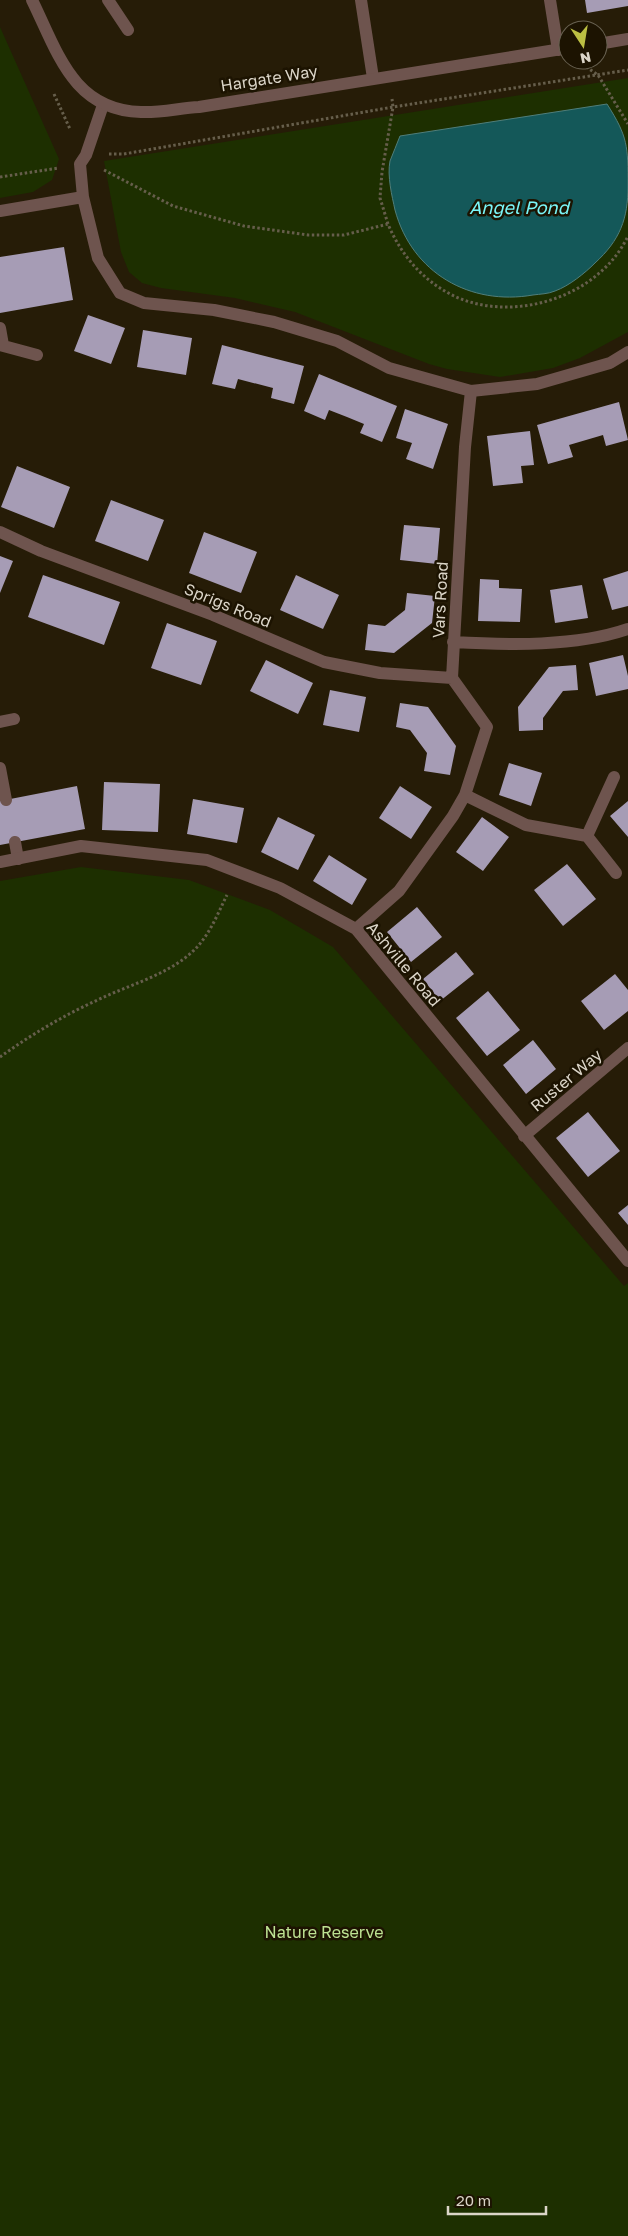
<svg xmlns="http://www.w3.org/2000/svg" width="628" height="2236" font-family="'Golos Text',sans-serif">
<rect width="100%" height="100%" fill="#261c07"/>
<path fill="#1d2f00" d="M 0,27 L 59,159 L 52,180 L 33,192 L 0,198 Z
M 628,78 L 628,332 L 580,358 L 553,368 L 500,377 L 447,369 L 429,364 L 295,312 L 235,298 L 161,288 L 142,283 L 129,272 L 121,252 L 104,161 Z
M 81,867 L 189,880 L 270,910 L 333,947 L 624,1286 L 628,1283 L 628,2236 L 0,2236 L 0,881 Z"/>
<path fill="#145859" stroke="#507e7a" d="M 607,104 C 628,137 628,146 628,186 C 628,219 620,240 595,263 C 585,273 569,286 555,291 C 548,294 540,294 533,295 C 470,306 412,273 395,210 C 392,196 387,176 390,161 C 393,153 397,144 400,136 Z"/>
<path fill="#a69cb5" d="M 585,0 L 628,0 L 628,6 L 587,13 Z
M 64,247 L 73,300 L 0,313 L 0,257 Z
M 88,315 L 125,328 L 111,364 L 74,351 Z
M 143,330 L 192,338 L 186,375 L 137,367 Z
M 222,345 L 304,366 L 294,404 L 271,398 L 273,388 L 238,379 L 235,389 L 212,384 Z
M 319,374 L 397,406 L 382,442 L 360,433 L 364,424 L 347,417 L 329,410 L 325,420 L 304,411 Z
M 619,402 L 628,440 L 606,446 L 603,435 L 569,445 L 573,457 L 548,464 L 537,425 Z
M 405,409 L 448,424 L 433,469 L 406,459 L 412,443 L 396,438 Z
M 530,431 L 534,465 L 521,466 L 523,483 L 493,486 L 487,436 Z
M 17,466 L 70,487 L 54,528 L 1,507 Z
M 111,500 L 164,520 L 148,561 L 95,541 Z
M 404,525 L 440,528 L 437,564 L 400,560 Z
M 204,532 L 257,552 L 241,593 L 189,573 Z
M 0,556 L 13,561 L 0,593 Z
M 628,571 L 628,606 L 612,610 L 603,579 Z
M 43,575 L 120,602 L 104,645 L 28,617 Z
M 296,575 L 339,595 L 323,629 L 280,610 Z
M 480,579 L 499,580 L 499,588 L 522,589 L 520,622 L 478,621 Z
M 582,585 L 588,618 L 555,623 L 550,590 Z
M 407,593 L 435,596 L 432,623 L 394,653 L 365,650 L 368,624 L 385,626 L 405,610 Z
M 167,623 L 217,641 L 201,685 L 151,668 Z
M 623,655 L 628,676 L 628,689 L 596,696 L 589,663 Z
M 266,660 L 313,683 L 298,714 L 250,691 Z
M 576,665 L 578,690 L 563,691 L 543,718 L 543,730 L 519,731 L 518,707 L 549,667 Z
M 330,690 L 366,697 L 359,732 L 323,725 Z
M 400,703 L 428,707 L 456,746 L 450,775 L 424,771 L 427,753 L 410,730 L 396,727 Z
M 509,763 L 542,773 L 531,806 L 499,795 Z
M 104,782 L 160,784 L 158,832 L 102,830 Z
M 77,786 L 85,829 L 0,845 L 0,801 Z
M 400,786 L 432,807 L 411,839 L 379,818 Z
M 193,799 L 244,808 L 237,843 L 187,834 Z
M 628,801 L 628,837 L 610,816 Z
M 278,817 L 315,835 L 298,870 L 261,852 Z
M 482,817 L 509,837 L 483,871 L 456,852 Z
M 329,855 L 367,879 L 352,905 L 313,881 Z
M 567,864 L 596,899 L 563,926 L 534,890 Z
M 417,907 L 442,937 L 411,962 L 387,932 Z
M 456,952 L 474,974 L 440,1001 L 423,979 Z
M 615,974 L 628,990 L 628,1011 L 604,1030 L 581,1001 Z
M 488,991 L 520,1030 L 487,1056 L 456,1018 Z
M 533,1040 L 556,1069 L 526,1094 L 503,1065 Z
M 588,1112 L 620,1151 L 588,1177 L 556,1138 Z
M 628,1205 L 628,1225 L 618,1213 Z"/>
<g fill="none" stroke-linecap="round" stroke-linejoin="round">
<path stroke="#665e4b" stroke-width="3" stroke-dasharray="2.5 2.5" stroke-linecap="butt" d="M 582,64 L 598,75 L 628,124
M 54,94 L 70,129
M 109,154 L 124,154 L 393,107 L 628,70
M 104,170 L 173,206 L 244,226 L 308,235 L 344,235 L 388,224 C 401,255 423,281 454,296 C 514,324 599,297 628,236
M 0,177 L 59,168
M 388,224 L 380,198 L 382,172 L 393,107 L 392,99
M 0,1057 C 32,1034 66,1014 102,998 C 132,984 166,975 191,953 C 209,937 217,915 227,895"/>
<path stroke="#6e544e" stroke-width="12" d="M 108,0 L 128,30
M 361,0 L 373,78
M 0,328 L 3,345
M 0,345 L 37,355
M 0,722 L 14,719
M 0,768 L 6,800
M 15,842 L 18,859"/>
<path stroke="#6e544e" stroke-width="12" d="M 550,0 L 558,50
M 103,105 L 86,155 L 80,164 L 83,197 L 98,258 L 120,293 L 144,303 L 214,310 L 274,322 L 337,341 L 389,368 L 471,391 L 537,384 L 610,363 L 628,352
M 0,211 L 83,197
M 0,532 L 41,551 L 213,615 L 324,662 L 380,673 L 452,678
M 453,642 C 508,645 576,647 628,629
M 614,777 L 587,836 L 616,873
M 465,795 L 526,825 L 587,836
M 0,862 L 81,846 L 207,860 L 280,888 L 356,929 L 628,1261
M 356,929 L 399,891 L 453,816 L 465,795 L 487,727 L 452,678 L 465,447 L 471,391
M 524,1136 L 628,1048"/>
<path stroke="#6e544e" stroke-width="12" d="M 32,0 C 58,53 73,110 141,112 C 160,113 180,108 199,107 L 568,48
M 598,44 L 628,39"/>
</g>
<g text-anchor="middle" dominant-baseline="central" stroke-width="5" stroke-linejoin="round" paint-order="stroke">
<g font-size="16" fill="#dbd5c8" stroke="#1c1301">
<text transform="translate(269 78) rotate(-9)">Hargate Way</text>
<text transform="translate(440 600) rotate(-87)">Vars Road</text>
<text transform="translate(228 605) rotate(22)">Sprigs Road</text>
<text transform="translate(404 964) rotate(50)">Ashville Road</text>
<text transform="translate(566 1080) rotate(-40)">Ruster Way</text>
</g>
<g font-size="16" fill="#bde192" stroke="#1c1301">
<text x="324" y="1932">Nature Reserve</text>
</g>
<g font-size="18" font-style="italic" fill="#7af6f8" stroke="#1c1301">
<text x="519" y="207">Angel Pond</text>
</g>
</g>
<g transform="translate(583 45) rotate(168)"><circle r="24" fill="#1c1301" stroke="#686151"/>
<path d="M0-4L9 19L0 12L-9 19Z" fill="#bcbf43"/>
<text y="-8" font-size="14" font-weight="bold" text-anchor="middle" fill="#dbd5c8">N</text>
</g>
<path d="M448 2206v8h98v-8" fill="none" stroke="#dbd5c8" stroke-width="2.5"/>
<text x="456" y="2206" font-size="15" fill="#dbd5c8" stroke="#1c1301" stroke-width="4" paint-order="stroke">20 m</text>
</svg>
